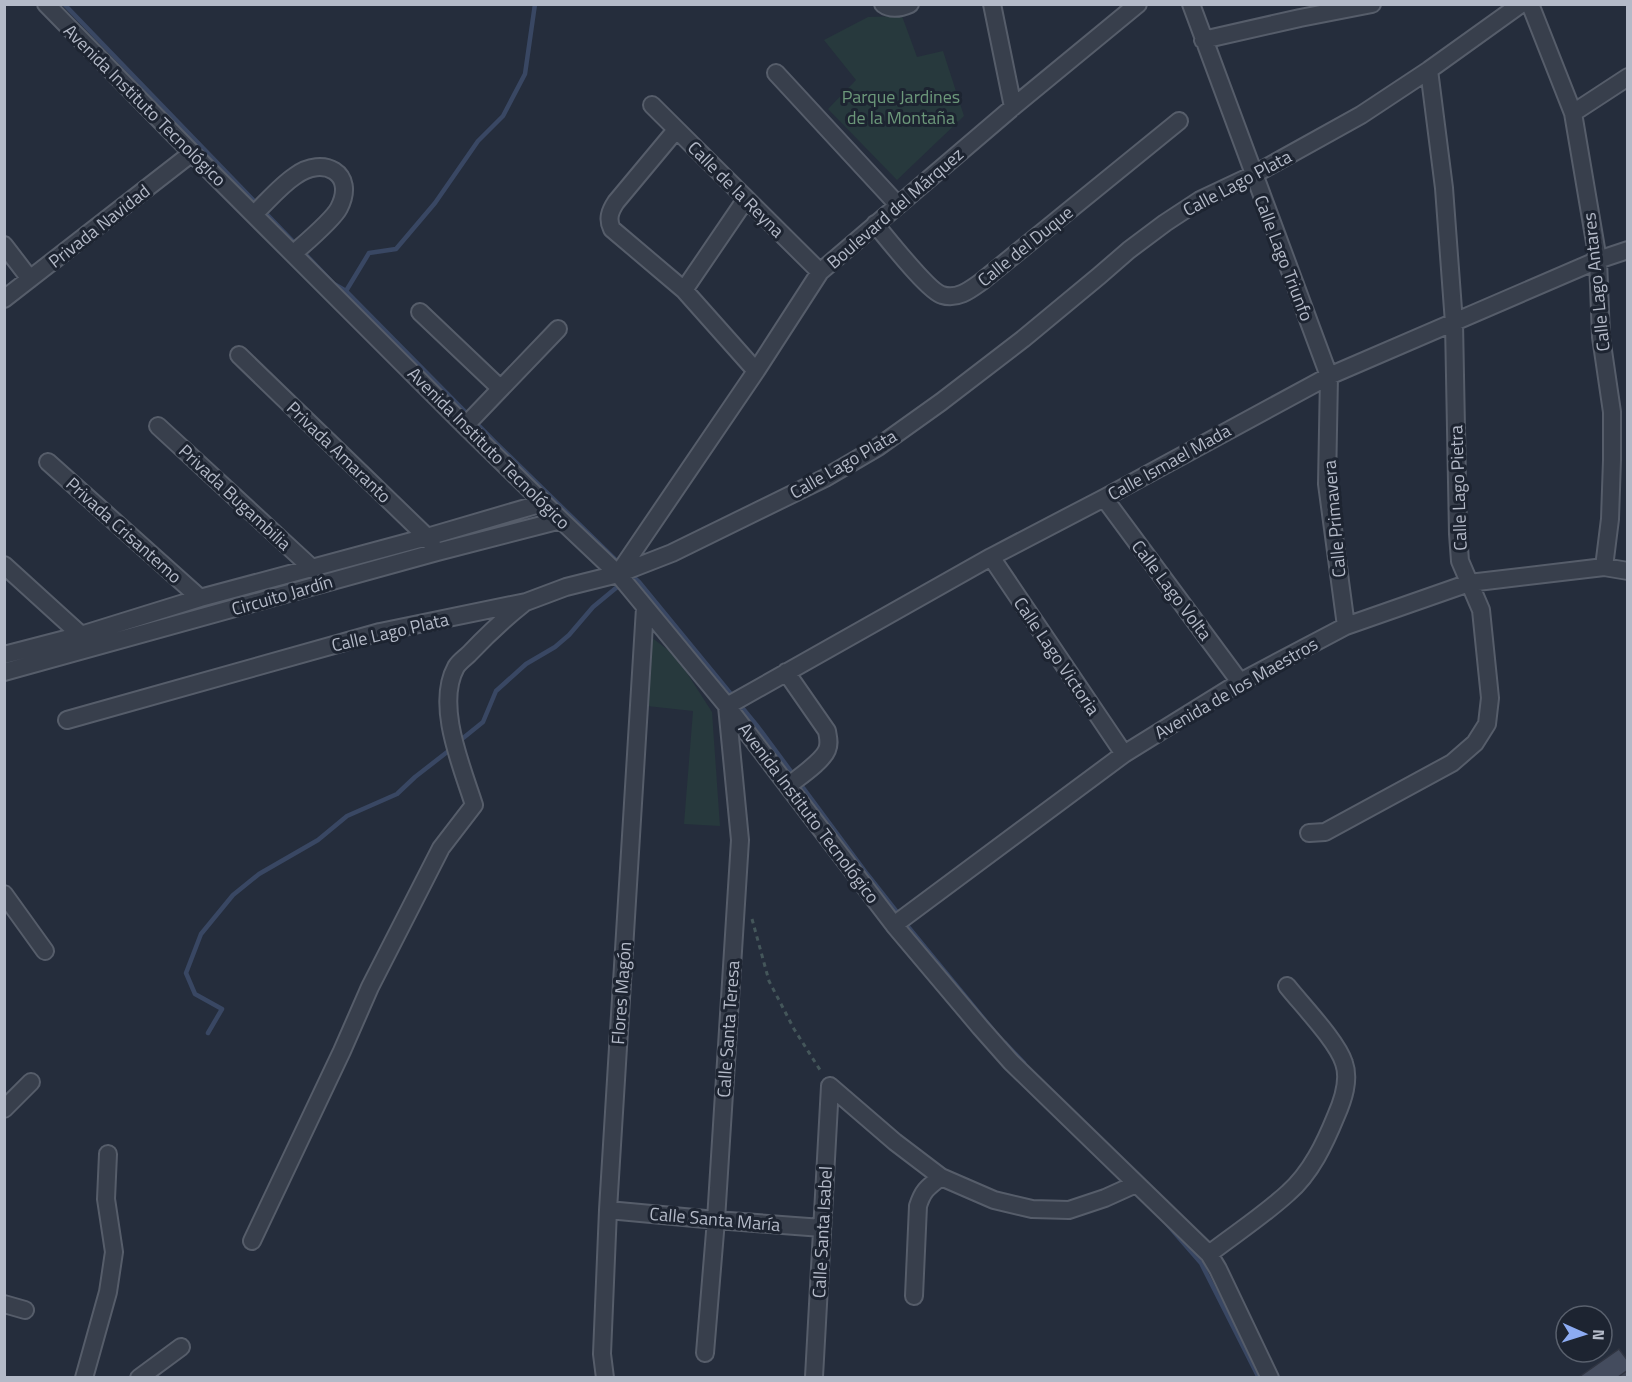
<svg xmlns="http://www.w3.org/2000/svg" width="1632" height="1382" font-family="'Titillium Web',sans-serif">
<rect width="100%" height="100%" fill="#252d3c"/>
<path fill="#27393d" d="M 902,16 L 917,57 L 943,51 L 964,116 L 897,180 L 828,109 L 856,80 L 824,40 L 868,17 Z
M 651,637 L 676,656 L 712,712 L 720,826 L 684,824 L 693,711 L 647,706 Z"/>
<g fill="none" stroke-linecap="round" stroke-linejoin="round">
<path stroke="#394763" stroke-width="4.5" d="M 64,4 L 334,284 L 346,291 L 497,444 L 620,564
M 346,291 L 369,253 L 396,249 L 435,203 L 478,141 L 503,116 L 525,74 L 535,4
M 630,574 L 639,582 L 758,727 L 867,874 L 900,916
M 457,743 L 483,722 L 496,691 L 526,664 L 555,647 L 569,635 L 593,607 L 622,583
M 905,923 L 993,1030
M 208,1033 L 222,1009 L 195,994 L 186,973 L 201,934 L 233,895 L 259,874 L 318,840 L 347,816 L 397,794 L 415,777 L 451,749
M 1005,1043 L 1024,1063
M 1167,1224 L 1201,1263 L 1259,1378"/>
<defs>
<path id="minor" d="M 46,4 L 192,153 L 465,426 L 561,520 L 618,574 L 727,706 L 894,925 L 980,1027 L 1011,1062 L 1209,1254 L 1218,1269 L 1270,1378
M 883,4 C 891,10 901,8 910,4
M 992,4 L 1013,107
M 1191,4 L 1329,376 L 1327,484 L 1346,626
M 1530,4 L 1573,113 L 1598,260 L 1601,337 L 1612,412 L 1612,460 L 1610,519 L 1604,567
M 1203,40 L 1300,18 L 1372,4
M 776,73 L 898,205
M 652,105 L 820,272
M 1573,113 L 1628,77
M 676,130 L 616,202 C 610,211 607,219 612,229 L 684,290 L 756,371
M 254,214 C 267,202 280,186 295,176 C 323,155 357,173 339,208 C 333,220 304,244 293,254
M 875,224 C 887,238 928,291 942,295 C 957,300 970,290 981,282 L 1179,121
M 4,245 L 30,279
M 684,290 L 746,199
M 4,299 L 192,153
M 420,312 L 500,388
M 239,355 L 427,537 L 432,544
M 158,426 L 313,569
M 465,426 L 558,329
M 48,462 L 200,598
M 1104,498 L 1240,682
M 991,557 L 1124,754
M 4,565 L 81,635
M 618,574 L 756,371 L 820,272 L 1013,107 L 1138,4
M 4,655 L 81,635 L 200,598 L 427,537 L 543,503
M 4,672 L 437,552 L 561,520
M 786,672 L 827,731 C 828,738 830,743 827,750 C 822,762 799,777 788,786
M 67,720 L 380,632 L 526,602 L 566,587 L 618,574 L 672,553 L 825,478 L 878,447 L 941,402 L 1023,339 L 1099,276 L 1129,250 L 1165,223 L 1200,200 L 1253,175 L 1361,115 L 1429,70 L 1521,4
M 1309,833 L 1325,832 L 1452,763 L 1475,743 L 1487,724 L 1490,698 L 1481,610 L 1460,561 L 1458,534 L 1454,323 L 1444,188 L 1429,70
M 4,894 L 45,951
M 894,925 L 1124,754 L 1240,682 L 1346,626 L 1469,583 L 1604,567 L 1628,571
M 830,1086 L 895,1142 L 941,1177 L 994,1200 L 1032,1209 L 1069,1210 L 1105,1198 L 1136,1184
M 4,1109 L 31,1082
M 608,1210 L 716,1220 L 822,1228
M 252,1241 L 342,1051 L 370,987 L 441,848 L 474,805 C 462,767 435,705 456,667 C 459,662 465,658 469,654 C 486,636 504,619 523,604
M 1209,1254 C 1235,1234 1264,1215 1288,1193 C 1311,1173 1325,1143 1336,1116 C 1343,1100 1350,1080 1344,1063 C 1337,1041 1302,1005 1287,986
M 914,1296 L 918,1206 C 923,1190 928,1187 941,1177
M 4,1304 L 25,1310
M 705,1353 L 716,1220 L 740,840 L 727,706 L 991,557 L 1104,498 L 1329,376 L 1598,260 L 1628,250
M 814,1377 L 830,1086
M 84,1378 L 108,1292 L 114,1252 L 106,1199 L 108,1154
M 139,1378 L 181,1347
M 605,1378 L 602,1354 L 608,1210 L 645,608"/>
</defs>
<use href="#minor" stroke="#565d6a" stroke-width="20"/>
<path stroke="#44565a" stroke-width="3" stroke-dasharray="4.5 4.5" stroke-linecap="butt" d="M 752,919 L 769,981 L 794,1029 L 822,1073"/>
<use href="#minor" stroke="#383f4c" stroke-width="16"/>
</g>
<path fill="#3a4151" d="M 1628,1361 L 1628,1377 L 1579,1377 Z"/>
<path fill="#444c5e" stroke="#303542" stroke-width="1.5" d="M 1619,1349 L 1628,1361 L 1628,1370 L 1618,1377 L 1579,1377 Z"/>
<g text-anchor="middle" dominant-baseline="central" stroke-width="6" stroke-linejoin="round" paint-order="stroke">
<g font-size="18" fill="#6c987a" stroke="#1d2431">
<text x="901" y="96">Parque Jardines<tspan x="901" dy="21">de la Montaña</tspan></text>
</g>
<g font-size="18" fill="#b4bac8" stroke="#1d2431">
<text transform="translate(145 105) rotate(45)">Avenida Instituto Tecnológico</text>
<text transform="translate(1237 183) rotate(-28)">Calle Lago Plata</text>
<text transform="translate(736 189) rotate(45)">Calle de la Reyna</text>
<text transform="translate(895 208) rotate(-41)">Boulevard del Márquez</text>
<text transform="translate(99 226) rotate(-38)">Privada Navidad</text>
<text transform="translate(1025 246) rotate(-39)">Calle del Duque</text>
<text transform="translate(1284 258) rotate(69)">Calle Lago Triunfo</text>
<text transform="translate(1596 282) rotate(-96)">Calle Lago Antares</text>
<text transform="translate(489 448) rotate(45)">Avenida Instituto Tecnológico</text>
<text transform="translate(339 452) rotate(44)">Privada Amaranto</text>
<text transform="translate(1169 462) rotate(-29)">Calle Ismael Mada</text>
<text transform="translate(843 464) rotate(-30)">Calle Lago Plata</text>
<text transform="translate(1458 488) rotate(-92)">Calle Lago Pietra</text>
<text transform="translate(235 497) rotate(43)">Privada Bugambilia</text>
<text transform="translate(1334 519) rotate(-95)">Calle Primavera</text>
<text transform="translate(124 530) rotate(42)">Privada Crisantemo</text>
<text transform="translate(1172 590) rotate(53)">Calle Lago Volta</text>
<text transform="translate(282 595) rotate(-16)">Circuito Jardín</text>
<text transform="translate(390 632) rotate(-13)">Calle Lago Plata</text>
<text transform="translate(1057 656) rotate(56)">Calle Lago Victoria</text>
<text transform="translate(1236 688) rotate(-30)">Avenida de los Maestros</text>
<text transform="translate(809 813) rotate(53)">Avenida Instituto Tecnológico</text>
<text transform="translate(621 993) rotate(-86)">Flores Magón</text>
<text transform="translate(728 1029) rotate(-86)">Calle Santa Teresa</text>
<text transform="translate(715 1219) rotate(5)">Calle Santa María</text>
<text transform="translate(822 1232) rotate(-87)">Calle Santa Isabel</text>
</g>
</g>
<rect width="1632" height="1382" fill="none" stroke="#b4bac8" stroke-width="12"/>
<g transform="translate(1584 1334) rotate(93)"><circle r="28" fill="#1d2431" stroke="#59606d" stroke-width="1.5"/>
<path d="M0-4.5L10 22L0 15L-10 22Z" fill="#8dacf3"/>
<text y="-9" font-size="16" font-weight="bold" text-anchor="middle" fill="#b4bac8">N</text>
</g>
</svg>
